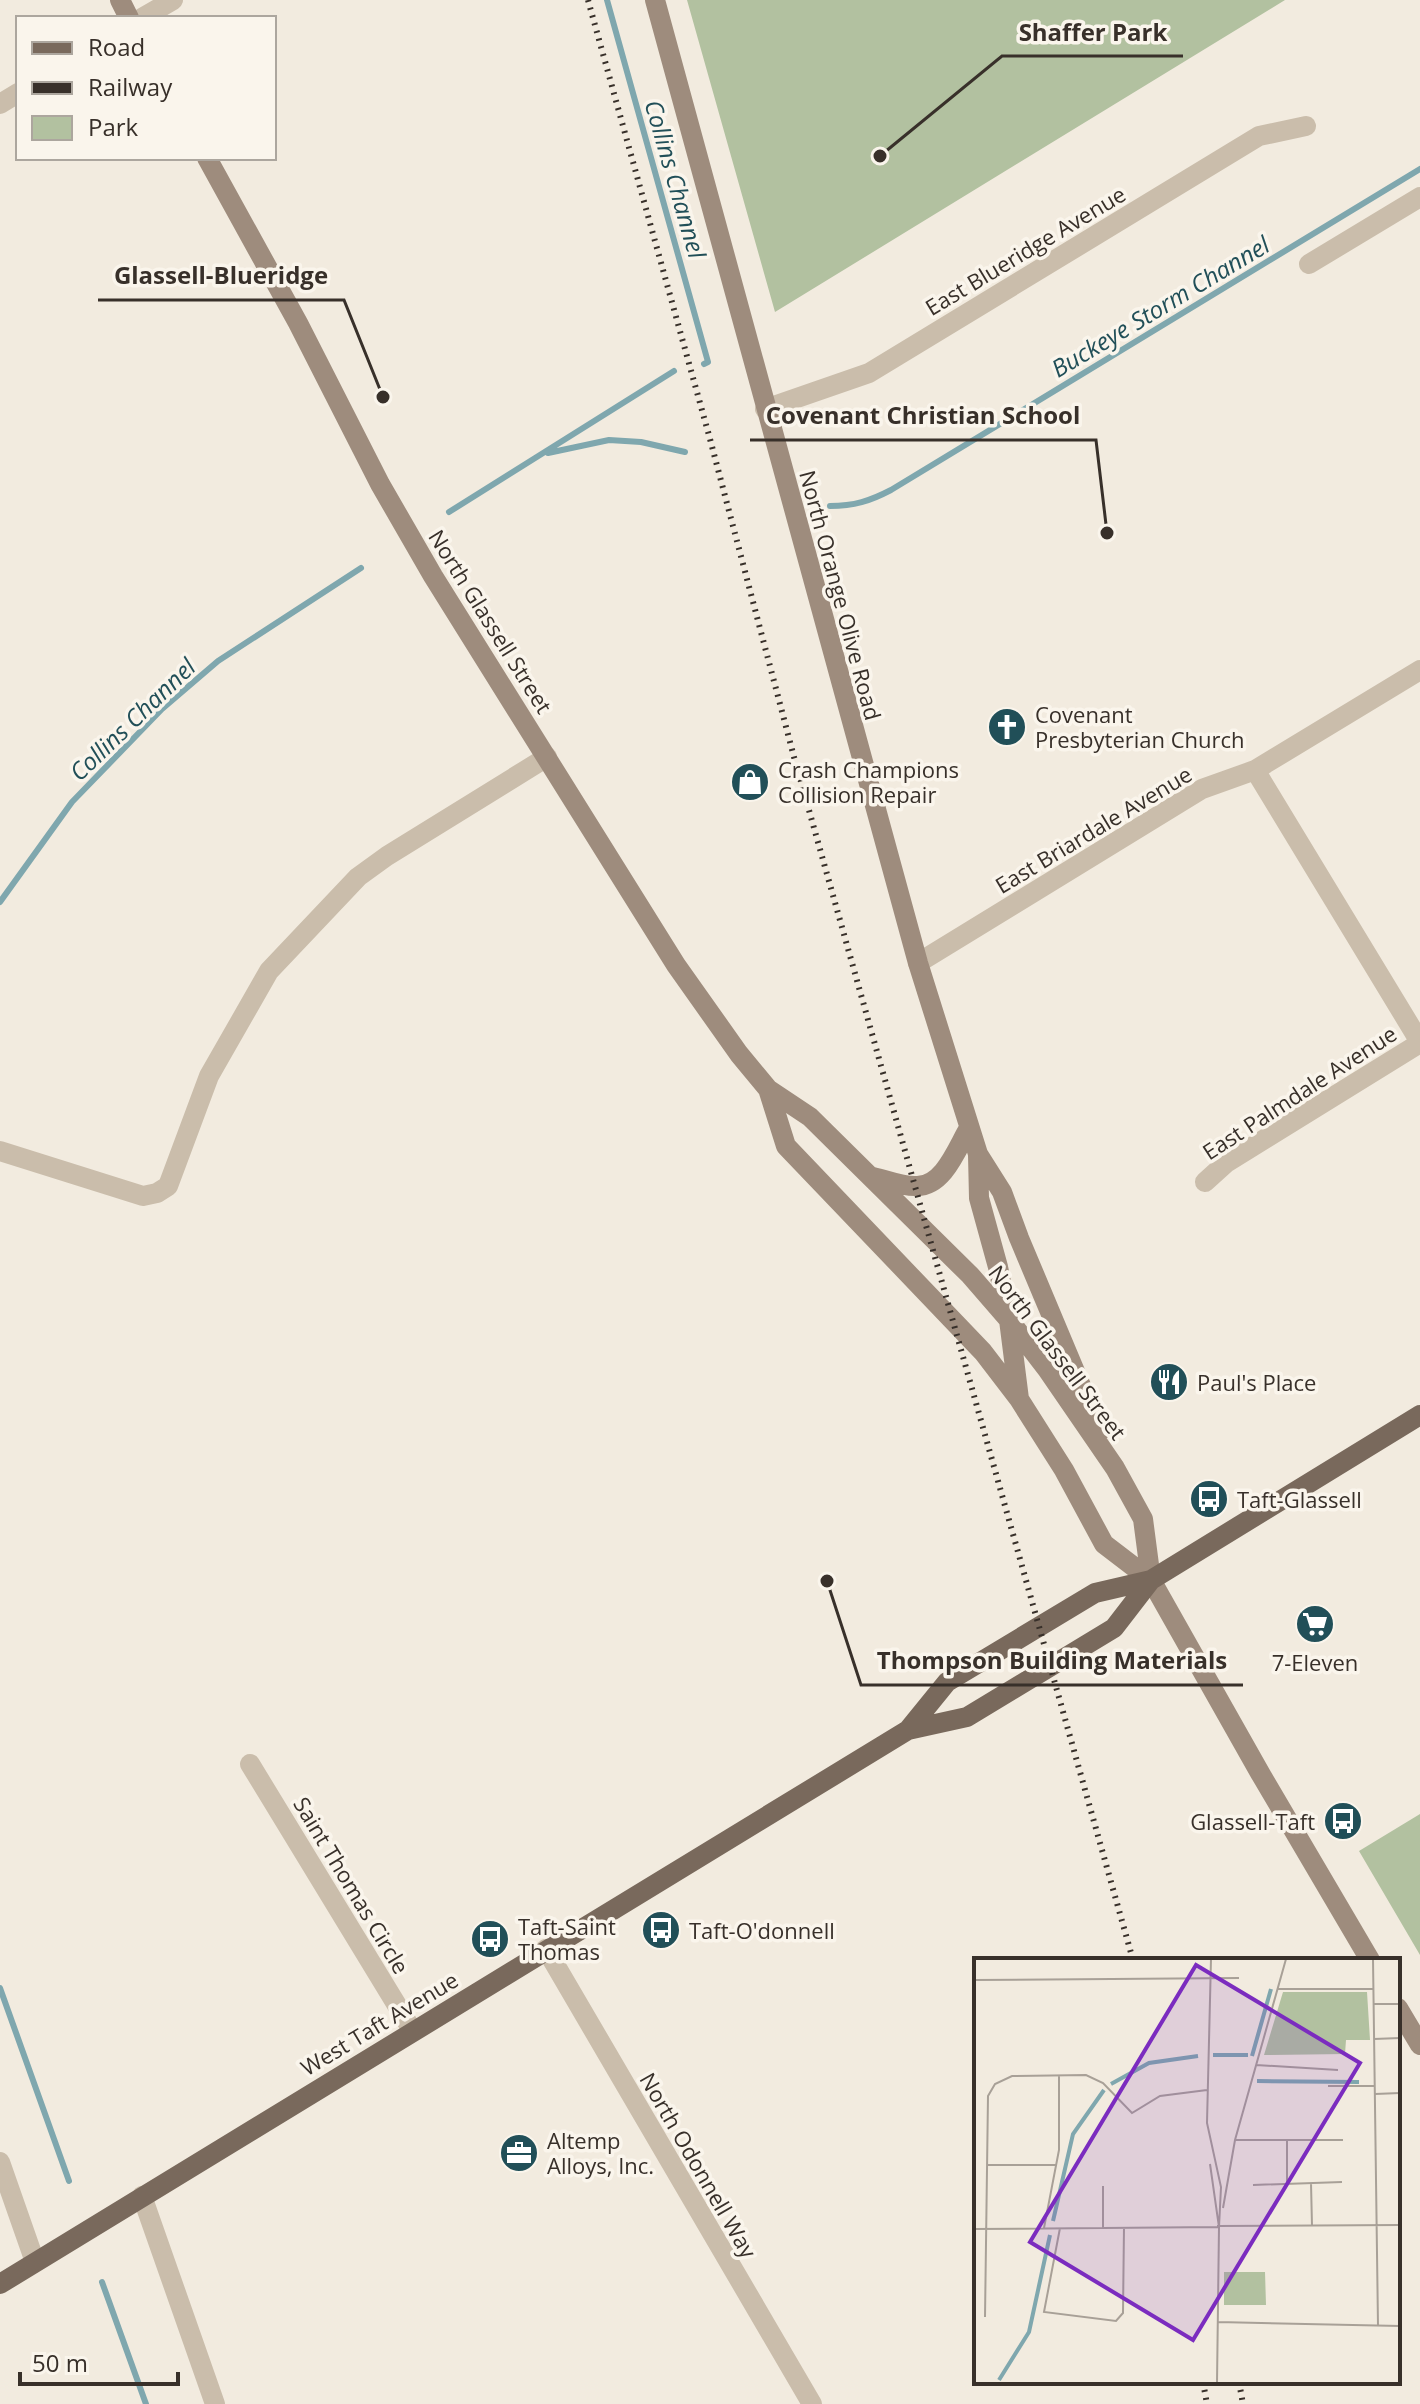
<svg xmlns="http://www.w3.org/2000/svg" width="1420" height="2404" font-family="'Open Sans',sans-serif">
<rect width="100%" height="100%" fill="#f2ebdf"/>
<path fill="#b2c1a0" d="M 687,0 L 1285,0 L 775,312 Z
M 1420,1814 L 1420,1955 L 1359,1851 Z"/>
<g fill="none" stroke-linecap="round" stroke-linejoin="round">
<path stroke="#7fa7ae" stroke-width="6" d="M 607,0 L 708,362 L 704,364
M 548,453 L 609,440 L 641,442 L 685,452
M 830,506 C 854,506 870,501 891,490 L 1420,169
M 449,512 L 674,371
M 0,902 L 72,802 L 162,709 L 218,661 L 361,568
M 0,1988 L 69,2181
M 102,2282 L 146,2404"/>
<path stroke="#cabdab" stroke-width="20" d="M 142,18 L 173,0
M 0,104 L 18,93
M 1309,264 L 1420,197
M 765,409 L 869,373 L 1259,136 L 1306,126
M 1255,770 L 1420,1042
M 918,963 L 1202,789 L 1255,770 L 1420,670
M 0,1151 L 143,1196 L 157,1193 L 168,1186 L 209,1076 L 269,971 L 358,877 L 387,856 L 547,757
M 1205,1182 L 1226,1163 L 1420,1043
M 250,1764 L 412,2030
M 546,1949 L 812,2404
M 0,2162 L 35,2262
M 142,2196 L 215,2404"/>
<path stroke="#9e8c7d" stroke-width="20" d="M 120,0 L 129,18
M 655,0 L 918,963 L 978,1154 L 1002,1192 L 1019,1238 L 1100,1431
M 207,158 L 298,323 L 380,484 L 433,576 L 676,965 L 739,1054 L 768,1089 L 810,1117 L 970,1275 L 1009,1320 L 1047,1369 L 1115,1468 L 1143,1519 L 1151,1580 L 1260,1773 L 1370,1960
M 768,1089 L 786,1146 L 983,1352 L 1019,1399 L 1064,1470 L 1104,1544 L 1151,1580
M 978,1155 L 979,1198 L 998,1267 L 1009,1320 L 1019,1399
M 873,1177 C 887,1180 902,1187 917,1186 C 944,1186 957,1148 969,1128
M 1398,2008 L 1420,2045"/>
<path stroke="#79695c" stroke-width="20" d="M 908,1730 L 947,1682 L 1095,1593 L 1151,1580 L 1420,1415
M 0,2284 L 908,1730 L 967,1717 L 1114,1628 L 1151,1580"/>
<path stroke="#38302a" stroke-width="6" stroke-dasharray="2 6" stroke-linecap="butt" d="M 588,0 L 710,439 L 794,757 L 1133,1960
M 1203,2382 L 1207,2404
M 1239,2382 L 1243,2404"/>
</g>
<defs>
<symbol id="church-disc" viewBox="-11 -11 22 22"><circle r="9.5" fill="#214f58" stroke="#faf5ec"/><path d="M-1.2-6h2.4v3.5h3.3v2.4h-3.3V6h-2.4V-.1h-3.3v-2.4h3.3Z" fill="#fff"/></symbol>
<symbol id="shop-disc" viewBox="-11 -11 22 22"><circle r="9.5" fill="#214f58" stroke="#faf5ec"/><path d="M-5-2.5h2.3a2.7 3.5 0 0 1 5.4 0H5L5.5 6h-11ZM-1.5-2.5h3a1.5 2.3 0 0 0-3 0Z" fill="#fff"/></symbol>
<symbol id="restaurant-disc" viewBox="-11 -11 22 22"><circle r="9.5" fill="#214f58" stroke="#faf5ec"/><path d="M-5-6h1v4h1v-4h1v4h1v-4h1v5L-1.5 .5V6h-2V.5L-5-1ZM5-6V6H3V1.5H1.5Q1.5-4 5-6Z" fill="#fff"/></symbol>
<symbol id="bus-disc" viewBox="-11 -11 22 22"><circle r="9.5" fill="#214f58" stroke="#faf5ec"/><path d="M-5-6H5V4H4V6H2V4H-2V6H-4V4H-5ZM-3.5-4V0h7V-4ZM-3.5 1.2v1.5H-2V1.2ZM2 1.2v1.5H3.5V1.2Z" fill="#fff"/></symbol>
<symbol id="supermarket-disc" viewBox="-11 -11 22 22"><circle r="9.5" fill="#214f58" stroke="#faf5ec"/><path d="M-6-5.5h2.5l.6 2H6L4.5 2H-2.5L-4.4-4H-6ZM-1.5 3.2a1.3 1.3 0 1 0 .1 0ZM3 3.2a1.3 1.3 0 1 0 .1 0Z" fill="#fff"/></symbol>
<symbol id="office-disc" viewBox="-11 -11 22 22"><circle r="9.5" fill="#214f58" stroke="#faf5ec"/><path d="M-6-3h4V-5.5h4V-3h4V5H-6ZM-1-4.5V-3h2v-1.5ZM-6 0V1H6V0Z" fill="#fff"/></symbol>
</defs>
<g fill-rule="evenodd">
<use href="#church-disc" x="985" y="705" width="44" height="44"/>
<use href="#shop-disc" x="728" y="760" width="44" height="44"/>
<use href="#restaurant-disc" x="1147" y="1360" width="44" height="44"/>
<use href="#bus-disc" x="1187" y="1477" width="44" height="44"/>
<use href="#supermarket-disc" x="1293" y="1602" width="44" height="44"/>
<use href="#bus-disc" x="1321" y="1799" width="44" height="44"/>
<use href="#bus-disc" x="639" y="1908" width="44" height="44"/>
<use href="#bus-disc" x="468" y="1917" width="44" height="44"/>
<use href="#office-disc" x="497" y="2131" width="44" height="44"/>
</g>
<g text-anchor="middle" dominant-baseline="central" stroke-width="7" stroke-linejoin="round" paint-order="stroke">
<g font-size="22" fill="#38302a" stroke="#faf5ec">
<text transform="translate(1025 250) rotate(-31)">East Blueridge Avenue</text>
<text transform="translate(841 595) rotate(75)">North Orange Olive Road</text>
<text transform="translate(491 621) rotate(58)">North Glassell Street</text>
<text transform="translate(1093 829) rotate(-31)">East Briardale Avenue</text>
<text transform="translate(1299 1092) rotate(-33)">East Palmdale Avenue</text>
<text transform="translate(1058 1352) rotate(53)">North Glassell Street</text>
<text transform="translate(352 1885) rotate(59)">Saint Thomas Circle</text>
<text transform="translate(379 2023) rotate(-31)">West Taft Avenue</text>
<text transform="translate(699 2165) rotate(60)">North Odonnell Way</text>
</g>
<g font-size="22" fill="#38302a" stroke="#faf5ec" text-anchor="start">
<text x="1035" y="714">Covenant<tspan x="1035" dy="25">Presbyterian Church</tspan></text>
<text x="778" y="769">Crash Champions<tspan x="778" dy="25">Collision Repair</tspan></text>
<text x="1197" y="1382">Paul's Place</text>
<text x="1237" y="1499">Taft-Glassell</text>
<text x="1315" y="1662" text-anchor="middle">7-Eleven</text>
<text x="1315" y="1821" text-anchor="end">Glassell-Taft</text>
<text x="518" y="1926">Taft-Saint<tspan x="518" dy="25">Thomas</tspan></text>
<text x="689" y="1930">Taft-O'donnell</text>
<text x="547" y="2140">Altemp<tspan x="547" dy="25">Alloys, Inc.</tspan></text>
</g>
<g font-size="24" font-style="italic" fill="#214f58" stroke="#faf5ec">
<text transform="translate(676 179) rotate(74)">Collins Channel</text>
<text transform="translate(1160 306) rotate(-31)">Buckeye Storm Channel</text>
<text transform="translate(132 719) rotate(-44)">Collins Channel</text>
</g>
</g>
<g transform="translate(974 1958)">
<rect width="426" height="426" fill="#f2ebdf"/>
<path d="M 309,34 L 393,34 L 396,82 L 372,82 L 371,96 L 290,97 ZM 250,314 L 291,314 L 292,347 L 250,347 Z" fill="#b2c1a0"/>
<path fill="none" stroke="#7fa7ae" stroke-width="4" d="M 239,97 L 274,97M 278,98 L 297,31M 283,123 L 385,124M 137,126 L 175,105 L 224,98M 79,263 L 99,176 L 130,132M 25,422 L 55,374 L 76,277"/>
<path fill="none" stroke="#a8a097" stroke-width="2" d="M 237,1 L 233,165 L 247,229 L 245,269M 399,1 L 404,368M 0,22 L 265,20M 304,31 L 400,31M 400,46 L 426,46M 400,81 L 426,80M 282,107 L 364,112M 354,128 L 401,128M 401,136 L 426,135M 261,182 L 369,182M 313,183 L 313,226M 236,206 L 245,269 L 243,425M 14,207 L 82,207M 337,225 L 338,268M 279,227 L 368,224M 129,228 L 129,270M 249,250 L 261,182 L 312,1M 243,268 L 426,267M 70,270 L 85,192 L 85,117M 86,270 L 70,354 L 142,363 L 149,355 L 150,269M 0,271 L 245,269M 11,359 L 14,138 L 21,126 L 38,118 L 112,117 L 129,125 L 158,155 L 186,138 L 233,132M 244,364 L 426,368"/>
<path fill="#7b2cbf" fill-opacity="0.15" stroke="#7b2cbf" stroke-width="4" d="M 222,7 L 386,105 L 219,382 L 56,284 Z"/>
<rect width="426" height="426" fill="none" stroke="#38302a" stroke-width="4"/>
</g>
<path fill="none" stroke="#38302a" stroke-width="3" d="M880 156L1002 56H1183M383 397L344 300H98M1107 533L1096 440H750M827 1581L861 1685H1243"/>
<g fill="#38302a" stroke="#faf5ec" stroke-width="3">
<circle cx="880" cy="156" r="8"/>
<circle cx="383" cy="397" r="8"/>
<circle cx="1107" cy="533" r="8"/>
<circle cx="827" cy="1581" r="8"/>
</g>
<g font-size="24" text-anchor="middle" font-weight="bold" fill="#38302a" stroke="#faf5ec" stroke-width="7" stroke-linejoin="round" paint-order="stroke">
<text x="1093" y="41">Shaffer Park</text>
<text x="221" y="284">Glassell-Blueridge</text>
<text x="923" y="424">Covenant Christian School</text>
<text x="1052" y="1669">Thompson Building Materials</text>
</g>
<rect x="16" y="16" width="260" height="144" fill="#faf5ec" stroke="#aca69e" stroke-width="2"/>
<rect x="32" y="42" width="40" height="12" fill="#79695c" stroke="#aca69e" stroke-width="2"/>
<text x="88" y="56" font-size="24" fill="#38302a">Road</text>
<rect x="32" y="82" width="40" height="12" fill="#38302a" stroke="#aca69e" stroke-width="2"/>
<text x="88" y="96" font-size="24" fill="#38302a">Railway</text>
<rect x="32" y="116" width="40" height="24" fill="#b2c1a0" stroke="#aca69e" stroke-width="2"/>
<text x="88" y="136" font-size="24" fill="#38302a">Park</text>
<path d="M20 2372v12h158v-12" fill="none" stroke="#38302a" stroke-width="4"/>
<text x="32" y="2372" font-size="24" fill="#38302a" stroke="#faf5ec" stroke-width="6" paint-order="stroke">50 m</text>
</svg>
